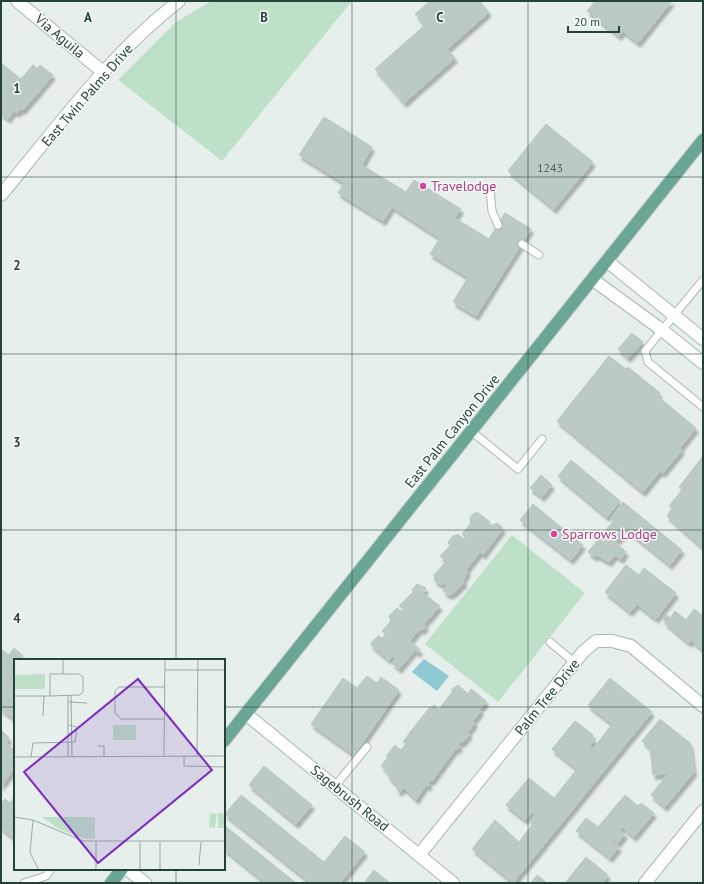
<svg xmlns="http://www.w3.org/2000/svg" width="704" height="884" font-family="'PT Sans',sans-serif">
<defs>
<filter id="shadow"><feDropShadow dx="2.5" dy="4.5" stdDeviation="1" flood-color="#0004"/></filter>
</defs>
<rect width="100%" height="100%" fill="#e6efeb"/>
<path fill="#bfe0c8" d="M 211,1 L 352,1 L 222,161 L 118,80 L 176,22 Z
M 512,535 L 585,593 L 498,702 L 425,644 Z"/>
<path fill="#8ec9d4" d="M 424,659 L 449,676 L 437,691 L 412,672 Z"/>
<path fill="#bbcac4" stroke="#b8c9c2" filter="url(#shadow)" d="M 430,1 L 479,1 L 489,12 L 447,49 L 455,58 L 404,103 L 375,69 L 425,25 L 415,14 Z
M 595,1 L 672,1 L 638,43 L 623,31 L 619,36 L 587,11 Z
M 1,63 L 21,79 L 33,65 L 38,69 L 40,65 L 53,75 L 23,110 L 21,109 L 17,113 L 14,111 L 8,119 L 1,114 Z
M 324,117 L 372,147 L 362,165 L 406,192 L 414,180 L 461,209 L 455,218 L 489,239 L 505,213 L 531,229 L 476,316 L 453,302 L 468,277 L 430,254 L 440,238 L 392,207 L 383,221 L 338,193 L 344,183 L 299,155 Z
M 546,124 L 593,162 L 554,209 L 508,171 Z
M 632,333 L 643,342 L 628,358 L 618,349 Z
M 609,356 L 626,369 L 628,367 L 660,393 L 657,396 L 696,428 L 680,448 L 682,450 L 663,473 L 660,471 L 643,492 L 557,421 Z
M 703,456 L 703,548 L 667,516 L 672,508 L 669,506 L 682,490 L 679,487 Z
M 571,460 L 620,501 L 607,517 L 558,476 Z
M 541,475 L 552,485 L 542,497 L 530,488 Z
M 623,502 L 682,550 L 670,565 L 622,526 L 618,531 L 623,535 L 615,542 L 626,552 L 621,559 L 615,555 L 609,562 L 596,555 L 595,557 L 588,552 L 614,520 L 611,518 Z
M 533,504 L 583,545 L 571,560 L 520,520 Z
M 477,512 L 490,522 L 489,524 L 491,526 L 497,523 L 502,527 L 502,530 L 483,555 L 480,552 L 466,570 L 468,572 L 463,580 L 465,582 L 455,592 L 449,595 L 443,591 L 447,586 L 443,583 L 442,585 L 435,581 L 434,575 L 447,561 L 440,556 L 450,546 L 448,542 L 454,535 L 456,536 L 457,534 L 464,539 L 466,537 L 462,534 L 471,523 L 470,518 L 474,513 L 475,514 Z
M 626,565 L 639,575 L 644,568 L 676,593 L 656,619 L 637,604 L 630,612 L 605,592 Z
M 417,584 L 426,588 L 423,593 L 440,606 L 424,624 L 426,626 L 424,629 L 419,630 L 410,641 L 420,650 L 418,653 L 415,650 L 399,669 L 392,663 L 395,659 L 392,656 L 389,660 L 371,645 L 371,643 L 377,637 L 379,636 L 382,638 L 386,634 L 382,631 L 391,621 L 389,616 L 397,608 L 402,612 L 404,609 L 399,606 L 413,592 L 412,590 Z
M 694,609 L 703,616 L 703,652 L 702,649 L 691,640 L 689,643 L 665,623 L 666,621 L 662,619 L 665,614 L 670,618 L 675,611 L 686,620 Z
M 14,648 L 23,656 L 20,658 L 22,660 L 15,660 L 15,720 L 1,709 L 1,652 L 2,650 L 9,655 Z
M 367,676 L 377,683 L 381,677 L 399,690 L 354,755 L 311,724 L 343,678 L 357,688 Z
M 610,678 L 652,712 L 517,878 L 518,879 L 514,883 L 472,849 L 495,820 L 519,842 L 532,825 L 530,822 L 535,815 L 532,812 L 525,820 L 506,805 L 529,778 L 554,798 L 577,769 L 552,749 L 575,721 L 593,735 L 592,737 L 595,740 L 590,746 L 593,749 L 612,724 L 588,705 Z
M 458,685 L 467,693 L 467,695 L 471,689 L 486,701 L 484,703 L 485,704 L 479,709 L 481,711 L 473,721 L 475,723 L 468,732 L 470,734 L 462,743 L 461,742 L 458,745 L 460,746 L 458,749 L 456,748 L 432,781 L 430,780 L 428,783 L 430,784 L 428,787 L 426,785 L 416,800 L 404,788 L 399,792 L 397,790 L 398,785 L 390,779 L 386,770 L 381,766 L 388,757 L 386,756 L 395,745 L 401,750 L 406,744 L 403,742 L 410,732 L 430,707 L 432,708 L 434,705 L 439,709 L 453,691 L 451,690 Z
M 660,719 L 690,743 L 694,772 L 665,807 L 651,795 L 667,775 L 665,774 L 653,775 L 650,748 L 642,741 Z
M 1,730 L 9,738 L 6,743 L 15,751 L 15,768 L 1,786 Z
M 264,766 L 312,805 L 296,824 L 249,785 Z
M 241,795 L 324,862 L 345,836 L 365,852 L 340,883 L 311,883 L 225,814 Z
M 625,795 L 638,806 L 641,803 L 654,813 L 634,837 L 622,827 L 620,830 L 625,834 L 618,843 L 612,839 L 611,841 L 619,847 L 610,858 L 576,831 L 586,818 L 598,827 Z
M 15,796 L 15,839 L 1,828 L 1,803 L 5,799 L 10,803 Z
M 224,825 L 296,883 L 266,883 L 224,849 Z
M 586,857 L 608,875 L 602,883 L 565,883 Z
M 374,870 L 390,883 L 364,883 Z
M 537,875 L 547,883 L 531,883 Z"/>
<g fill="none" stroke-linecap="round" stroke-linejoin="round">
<defs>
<path id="service" d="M 490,189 L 492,211 L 498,225
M 522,244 L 539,255
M 703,280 L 645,351 L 648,362 L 703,407
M 471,431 L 518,469 L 542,439
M 550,642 L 575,663
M 335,786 L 367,747
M 24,883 L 46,876 L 51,869"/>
<path id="minor" d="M 17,1 L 103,72
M 1,195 C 57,128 109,55 179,1
M 607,261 L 703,339
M 592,279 L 662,330 L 703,363
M 246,714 L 453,883
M 419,855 L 583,652 L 596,641 L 612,641 L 631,646 L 703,706
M 127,869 L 145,883
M 645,883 L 703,811"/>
<path id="primary" d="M 224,741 L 703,140
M 111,883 L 122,869"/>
</defs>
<use href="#service" stroke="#a8b8b2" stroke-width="9"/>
<use href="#minor" stroke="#a8b8b2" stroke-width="14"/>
<use href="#primary" stroke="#c2cac8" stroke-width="14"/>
<use href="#service" stroke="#fff" stroke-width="7"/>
<use href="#minor" stroke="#fff" stroke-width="12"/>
<use href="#primary" stroke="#6aa596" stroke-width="12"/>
</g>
<path fill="none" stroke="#24423a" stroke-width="1" stroke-opacity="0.55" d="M 176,1 L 176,660M 352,1 L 352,883M 528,1 L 528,883M 1,177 L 703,177M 1,354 L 703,354M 1,530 L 703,530M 1,707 L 15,707M 224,707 L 703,707M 176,869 L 176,883"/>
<g fill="#d1479c" stroke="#f7fbf9" stroke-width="1.5">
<circle cx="423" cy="186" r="4"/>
<circle cx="554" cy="534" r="4"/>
</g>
<g text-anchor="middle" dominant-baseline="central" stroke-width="3" stroke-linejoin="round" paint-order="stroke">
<g font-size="12" fill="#4a645c">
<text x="550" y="167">1243</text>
</g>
<g font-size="14" fill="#24423a" stroke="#f7fbf9">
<text transform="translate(60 36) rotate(40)">Via Aguila</text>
<text transform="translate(87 95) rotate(-49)">East Twin Palms Drive</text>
<text transform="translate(452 431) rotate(-51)">East Palm Canyon Drive</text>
<text transform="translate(547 697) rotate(-51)">Palm Tree Drive</text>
<text transform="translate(350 798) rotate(39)">Sagebrush Road</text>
</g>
<g font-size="14" fill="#b23c85" stroke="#f7fbf9" text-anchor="start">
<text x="431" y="186">Travelodge</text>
<text x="562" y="534">Sparrows Lodge</text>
</g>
</g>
<g transform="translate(14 659)">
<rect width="211" height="211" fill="#e6efeb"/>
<path d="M 31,15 L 31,30 L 1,30 L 1,16 ZM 99,66 L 122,66 L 122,81 L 99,81 ZM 196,154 L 203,155 L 201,169 L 195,168 ZM 204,154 L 211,154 L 211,169 L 204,169 ZM 28,158 L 81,158 L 81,180 L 68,179 L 45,170 Z" fill="#bfe0c8"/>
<path fill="none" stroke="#98aaa4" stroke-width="1" d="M 151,11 L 211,11M 49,15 L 49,0M 54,36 L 54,98M 57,36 L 58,98M 0,37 L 36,37 L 66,36 L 69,33 L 69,18 L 65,15 L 36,15 L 36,37M 55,43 L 73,44M 29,57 L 30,37M 150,60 L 107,60 L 101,54 L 101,32 L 105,28 L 151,28M 84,87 L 90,87 L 90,97M 150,97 L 151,0M 170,97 L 170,107 L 211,108M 183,97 L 184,0M 0,98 L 211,97M 17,98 L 19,84 L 61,83 L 63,68 L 54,66M 0,158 L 19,161 L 69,182 L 211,182M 19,161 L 16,194 L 25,211M 185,206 L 187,183M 82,211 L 82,183M 126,211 L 126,183M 146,211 L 146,183"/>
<path fill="#7b2cbf" fill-opacity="0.15" stroke="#7b2cbf" stroke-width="2" d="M 124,20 L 198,111 L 84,204 L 10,113 Z"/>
<rect width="211" height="211" fill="none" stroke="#24423a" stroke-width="2"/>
</g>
<g font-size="13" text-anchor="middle" font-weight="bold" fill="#24423a" stroke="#f7fbf9" stroke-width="3" stroke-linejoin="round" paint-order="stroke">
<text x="88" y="22">A</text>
<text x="264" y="22">B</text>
<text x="440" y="22">C</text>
<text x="17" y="93">1</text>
<text x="17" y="270">2</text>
<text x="17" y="447">3</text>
<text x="17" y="623">4</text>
</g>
<rect width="704" height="884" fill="none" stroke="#24423a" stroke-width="4"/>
<path d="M568 26v6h51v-6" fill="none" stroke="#24423a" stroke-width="2"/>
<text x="574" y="26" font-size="12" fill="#24423a" stroke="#f7fbf9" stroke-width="3" paint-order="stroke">20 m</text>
</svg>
